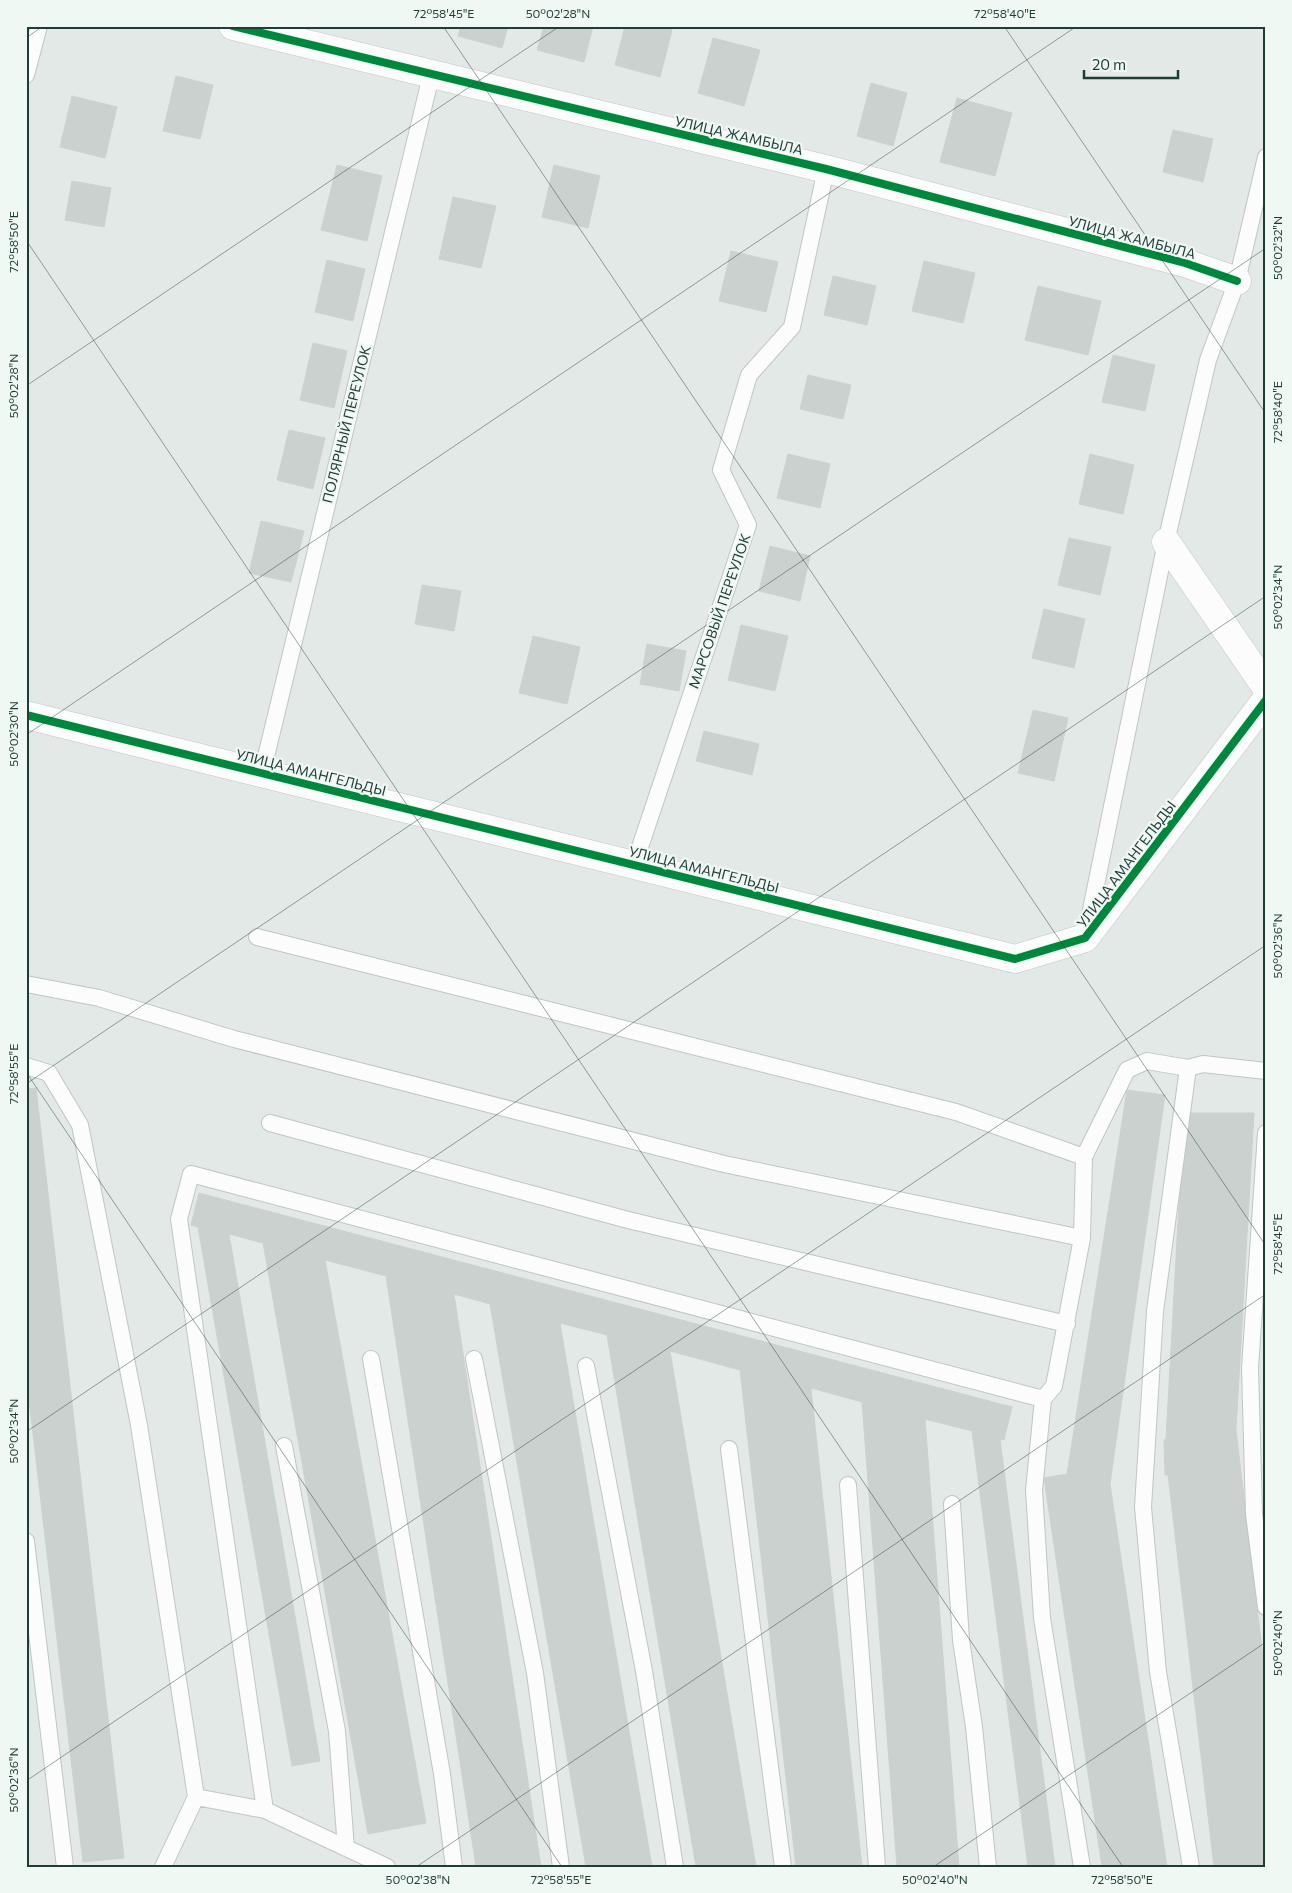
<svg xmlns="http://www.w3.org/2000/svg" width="1292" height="1893" font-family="Commissioner,sans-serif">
<rect width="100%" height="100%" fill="#e2e9e6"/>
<path fill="#cad1cf" stroke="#cbd2cf" d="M 461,26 L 508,26 L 502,48 L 458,36 Z
M 544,26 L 593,26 L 584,62 L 537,50 Z
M 625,26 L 660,26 L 672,30 L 660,77 L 615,65 Z
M 713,38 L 760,50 L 744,106 L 698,93 Z
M 176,76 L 213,85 L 200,139 L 163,131 Z
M 871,83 L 907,93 L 893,146 L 857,136 Z
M 72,96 L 117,107 L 105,158 L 60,147 Z
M 957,98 L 1012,113 L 995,176 L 940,162 Z
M 1173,130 L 1213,139 L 1203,182 L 1163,172 Z
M 337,165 L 382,176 L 367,241 L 321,230 Z
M 554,165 L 600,176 L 588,228 L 542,217 Z
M 72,181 L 111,188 L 104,227 L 65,220 Z
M 453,197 L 496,206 L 481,268 L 439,259 Z
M 731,251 L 778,262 L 766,312 L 719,301 Z
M 327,260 L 365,269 L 353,321 L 315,312 Z
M 924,261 L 975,273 L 963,323 L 912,311 Z
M 833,276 L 876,286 L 867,325 L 824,315 Z
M 1038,286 L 1101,301 L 1088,355 L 1025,340 Z
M 313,343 L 347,351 L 334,408 L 300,400 Z
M 1113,355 L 1155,365 L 1145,411 L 1102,402 Z
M 808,375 L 851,385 L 843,419 L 800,409 Z
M 289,430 L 325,438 L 313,489 L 277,480 Z
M 788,454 L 830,464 L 820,508 L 777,498 Z
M 1090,454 L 1134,465 L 1123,514 L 1079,504 Z
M 261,521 L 304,531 L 291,582 L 249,573 Z
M 1069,538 L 1111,547 L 1100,595 L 1058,585 Z
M 770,546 L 810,556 L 800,601 L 759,591 Z
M 422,585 L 461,591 L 454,631 L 415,624 Z
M 1044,609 L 1085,619 L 1074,668 L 1032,658 Z
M 741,625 L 788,636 L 775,691 L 728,680 Z
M 533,636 L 580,647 L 567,704 L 519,693 Z
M 647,644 L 686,651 L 679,691 L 640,684 Z
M 1033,710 L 1068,718 L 1054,781 L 1018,773 Z
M 704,731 L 759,744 L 752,775 L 696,761 Z
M 36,1088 L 124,1858 L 83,1862 L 26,1374 L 26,1089 Z
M 1127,1090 L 1165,1095 L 1110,1484 L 1167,1867 L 1102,1867 L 1044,1478 L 1067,1474 Z
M 1184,1113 L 1254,1113 L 1236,1430 L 1266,1682 L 1266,1867 L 1214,1867 L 1168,1475 L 1165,1475 L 1164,1440 L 1166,1439 Z
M 199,1193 L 1012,1407 L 1004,1440 L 1000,1439 L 1055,1867 L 1028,1867 L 972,1431 L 925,1419 L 959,1867 L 897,1867 L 862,1402 L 811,1388 L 862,1867 L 796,1867 L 740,1370 L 670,1351 L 756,1867 L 696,1867 L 607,1335 L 560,1323 L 652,1867 L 586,1867 L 490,1304 L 454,1294 L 541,1867 L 476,1867 L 386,1276 L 325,1260 L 426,1823 L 368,1834 L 263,1243 L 229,1234 L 320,1761 L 292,1766 L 198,1227 L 191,1225 Z"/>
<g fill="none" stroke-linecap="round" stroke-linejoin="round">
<defs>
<path id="lane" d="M 26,75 L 39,26
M 262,773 L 431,76
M 634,865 L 748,525 L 721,470 L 749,375 L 792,327 L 826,169
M 1087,929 L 1166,542 L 1208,360 L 1237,281 L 1266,157
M 257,937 L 956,1112 L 1084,1157
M 26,984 L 99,998 L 234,1039 L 724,1164 L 1082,1238
M 26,1066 L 49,1073 L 80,1125 L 139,1425 L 196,1797
M 1188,1068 L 1155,1311 L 1143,1507 L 1158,1672 L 1191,1867
M 270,1123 L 628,1220 L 1067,1324
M 1266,1133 L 1250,1368 L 1254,1514 L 1266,1607
M 371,1359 L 442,1774 L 454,1867
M 474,1359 L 535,1673 L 561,1867
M 586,1366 L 644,1671 L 675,1867
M 284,1446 L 337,1731 L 346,1848
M 729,1449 L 783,1867
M 848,1485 L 877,1867
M 952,1504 L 961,1640 L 974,1727 L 988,1867
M 26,1541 L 65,1867
M 265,1810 L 179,1219 L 191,1174 L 1043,1399
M 163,1867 L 196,1797 L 265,1810 L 387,1867
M 1082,1867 L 1042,1618 L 1034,1490 L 1043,1399 L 1054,1386 L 1082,1238 L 1084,1157 L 1127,1070 L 1147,1061 L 1188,1068 L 1203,1064 L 1266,1071"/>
<path id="street" d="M 233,26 L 826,169 L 1185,263 L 1237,281
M 1166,542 L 1266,687"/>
<path id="secondary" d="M 26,715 L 1015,959 L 1085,938 L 1266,700"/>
</defs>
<use href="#lane" stroke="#bfc6c3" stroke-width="18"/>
<use href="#street" stroke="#bfc6c3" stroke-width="29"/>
<use href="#secondary" stroke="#bec6c3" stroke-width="29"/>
<use href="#lane" stroke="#fbfcfb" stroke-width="16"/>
<use href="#street" stroke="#fbfcfb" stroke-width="28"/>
<use href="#secondary" stroke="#fbfcfb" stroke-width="28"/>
<defs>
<path id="cycleway" d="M 233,26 L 826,169 L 1185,263 L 1237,281
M 26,715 L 1015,959 L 1085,938 L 1266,700"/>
</defs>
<use href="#cycleway" stroke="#f0f8f4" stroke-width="11"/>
<use href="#cycleway" stroke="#00873e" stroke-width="8"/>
</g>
<path fill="none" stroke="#1f3d37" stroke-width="1" stroke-opacity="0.45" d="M 443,26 L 1266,1246M 1004,26 L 1266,414M 26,38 L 43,26M 26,240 L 1123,1867M 26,386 L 560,26M 26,735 L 1077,26M 26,1072 L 562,1867M 26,1084 L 1266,248M 26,1432 L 1266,596M 26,1781 L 1266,945M 416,1867 L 1266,1294M 933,1867 L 1266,1642"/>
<g text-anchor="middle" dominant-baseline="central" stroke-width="4.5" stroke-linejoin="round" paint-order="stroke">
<g font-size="14" fill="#1f3d37" stroke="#f0f8f4">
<text transform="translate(739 135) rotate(13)">УЛИЦА ЖАМБЫЛА</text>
<text transform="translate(1132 237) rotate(15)">УЛИЦА ЖАМБЫЛА</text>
<text transform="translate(346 424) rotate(-76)">ПОЛЯРНЫЙ ПЕРЕУЛОК</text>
<text transform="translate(719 611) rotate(-71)">МАРСОВЫЙ ПЕРЕУЛОК</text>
<text transform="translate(311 772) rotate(14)">УЛИЦА АМАНГЕЛЬДЫ</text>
<text transform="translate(1126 864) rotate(-53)">УЛИЦА АМАНГЕЛЬДЫ</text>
<text transform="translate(704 869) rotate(14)">УЛИЦА АМАНГЕЛЬДЫ</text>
</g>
</g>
<rect width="1292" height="1893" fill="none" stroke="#f0f8f4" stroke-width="55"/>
<path d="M1084 70v8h94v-8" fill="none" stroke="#1f3d37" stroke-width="2.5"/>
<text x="1092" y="70" font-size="15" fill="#1f3d37" stroke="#f0f8f4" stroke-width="4" paint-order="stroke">20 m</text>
<rect x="28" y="28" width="1236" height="1838" fill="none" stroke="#1f3d37" stroke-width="2"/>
<g font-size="12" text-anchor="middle" fill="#1f3d37">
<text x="444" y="18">72°58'45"E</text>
<text x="558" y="18">50°02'28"N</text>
<text x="1005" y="18">72°58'40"E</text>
<text transform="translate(14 242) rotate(-90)" y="4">72°58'50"E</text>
<text transform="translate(1278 248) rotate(-90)" y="4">50°02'32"N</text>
<text transform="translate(14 386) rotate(-90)" y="4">50°02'28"N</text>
<text transform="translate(1278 412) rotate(-90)" y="4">72°58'40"E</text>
<text transform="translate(1278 597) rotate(-90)" y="4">50°02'34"N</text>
<text transform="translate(14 734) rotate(-90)" y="4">50°02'30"N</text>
<text transform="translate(1278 946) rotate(-90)" y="4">50°02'36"N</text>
<text transform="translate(14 1074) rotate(-90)" y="4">72°58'55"E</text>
<text transform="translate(1278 1244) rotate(-90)" y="4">72°58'45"E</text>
<text transform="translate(14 1431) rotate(-90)" y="4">50°02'34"N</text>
<text transform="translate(1278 1643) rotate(-90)" y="4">50°02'40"N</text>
<text transform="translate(14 1780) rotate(-90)" y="4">50°02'36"N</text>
<text x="418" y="1884">50°02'38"N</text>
<text x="561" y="1884">72°58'55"E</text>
<text x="935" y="1884">50°02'40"N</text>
<text x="1122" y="1884">72°58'50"E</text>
</g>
</svg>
